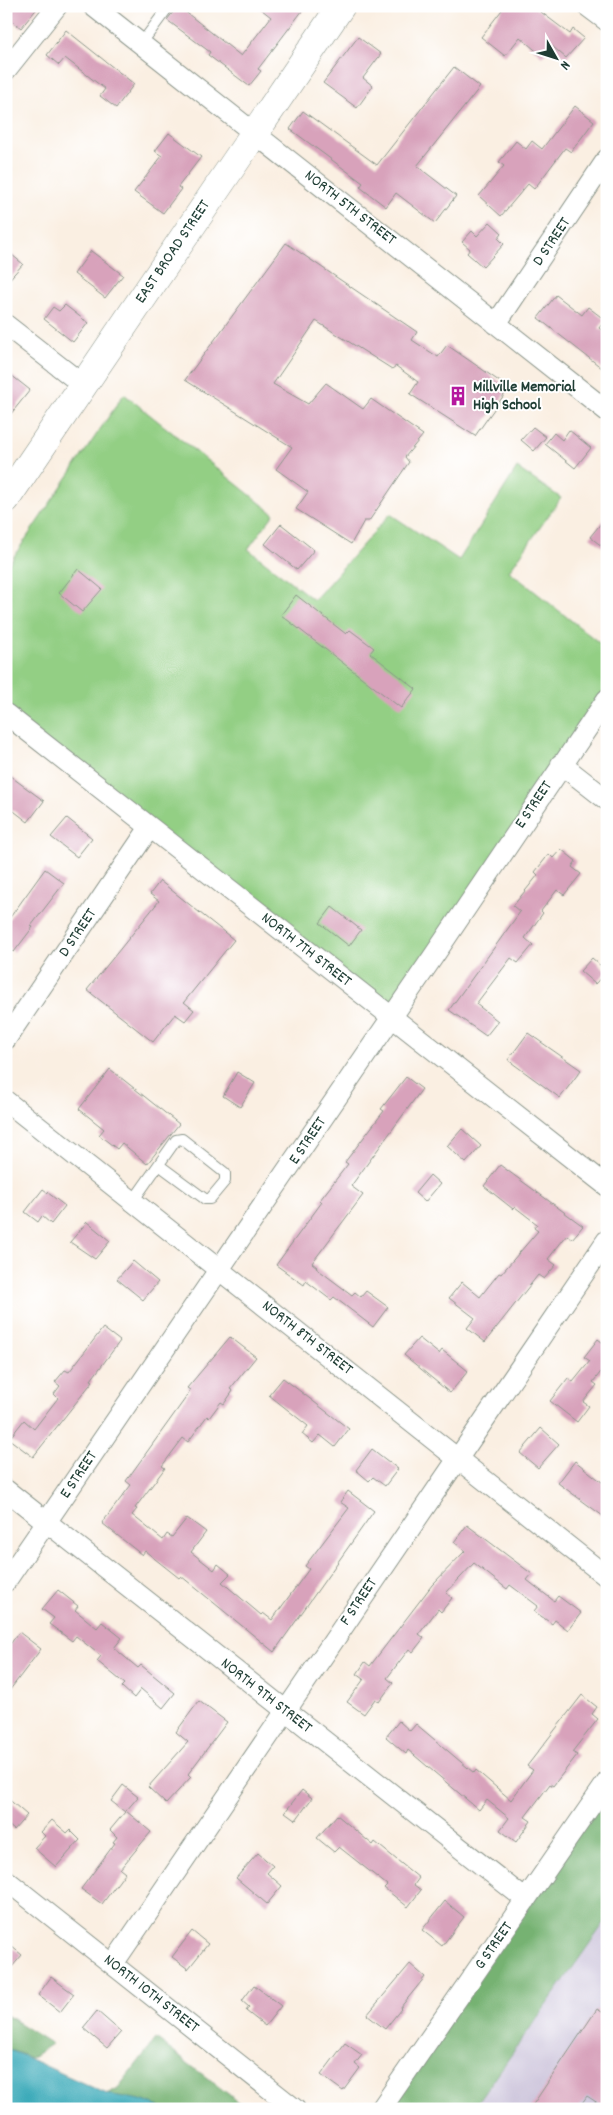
<svg xmlns="http://www.w3.org/2000/svg" width="613" height="2115" font-family="Dekko,sans-serif">
<rect width="100%" height="100%" fill="#fff"/>
<filter id="ink" filterUnits="userSpaceOnUse"><feTurbulence type="fractalNoise" baseFrequency=".02" numOctaves="2"/><feDisplacementMap in="SourceGraphic" scale="10" xChannelSelector="R" yChannelSelector="G"/><feConvolveMatrix kernelMatrix="1 2 1 2 8 2 1 2 1" color-interpolation-filters="sRGB"/></filter>
<filter id="wash" filterUnits="userSpaceOnUse"><feTurbulence type="fractalNoise" baseFrequency=".0096" numOctaves="4" result="noise"/><feDisplacementMap in="SourceGraphic" scale="20" xChannelSelector="R" yChannelSelector="G"/><feGaussianBlur stdDeviation="1.12" result="paint"/><feColorMatrix in="noise" values="0 0 0 0 0 0 0 0 0 0 0 0 0 0 0 0 0 1.4 0 .05"/><feComposite in="paint" operator="in"/></filter>
<g filter="url(#wash)">
<rect width="100%" height="100%" fill="#faefe2"/>
<path fill="#c8bfd8" d="M 607,1919 L 607,2109 L 473,2109 Z"/>
<path fill="#93cf84" stroke="#59865c" d="M 124,394 L 274,514 L 248,549 L 314,600 L 390,514 L 459,560 L 517,468 L 561,498 L 509,571 L 607,649 L 607,690 L 389,1014 L 6,715 L 6,568 Z"/>
<path fill="#76b272" stroke="#4a7853" d="M 607,1781 L 607,1919 L 473,2109 L 383,2109 Z
M 6,2015 L 52,2044 L 31,2058 L 6,2048 Z
M 156,2039 L 248,2109 L 164,2109 L 141,2100 L 107,2094 L 118,2088 Z"/>
<path fill="#3cabba" stroke="#2e7477" d="M 6,2048 L 107,2094 L 141,2100 L 164,2109 L 6,2109 Z"/>
<g id="blocks">
<path fill="#d8a2bb" d="M 14,6 L 39,6 L 21,28 L 6,16 Z
M 178,6 L 241,56 L 271,17 L 257,6 L 306,6 L 258,69 L 261,71 L 249,86 L 208,55 L 210,52 L 167,20 Z
M 505,6 L 533,6 L 570,34 L 573,29 L 584,38 L 566,58 L 552,46 L 542,56 L 520,37 L 505,56 L 481,37 Z
M 66,30 L 134,84 L 116,108 L 100,96 L 105,89 L 65,58 L 59,65 L 47,55 Z
M 358,37 L 381,54 L 363,78 L 373,86 L 357,108 L 323,83 Z
M 454,67 L 480,87 L 417,166 L 456,196 L 435,223 L 396,193 L 386,207 L 360,187 L 363,183 L 290,129 L 303,111 L 377,165 Z
M 575,106 L 594,121 L 571,152 L 565,148 L 534,189 L 528,184 L 501,216 L 479,196 L 504,166 L 499,162 L 516,141 L 526,149 L 532,141 L 542,149 Z
M 169,133 L 201,157 L 178,187 L 181,189 L 163,213 L 134,192 L 162,156 L 155,151 Z
M 490,222 L 502,233 L 498,238 L 504,244 L 483,267 L 467,253 L 470,249 L 462,242 L 472,231 L 477,236 Z
M 286,243 L 417,332 L 412,340 L 438,357 L 447,345 L 509,388 L 475,436 L 410,394 L 418,382 L 396,366 L 392,369 L 316,321 L 273,384 L 308,404 L 326,383 L 363,409 L 371,399 L 423,435 L 405,457 L 409,462 L 369,521 L 364,521 L 351,544 L 296,509 L 308,492 L 276,469 L 292,447 L 185,380 Z
M 6,250 L 23,264 L 6,283 Z
M 91,251 L 123,275 L 105,298 L 74,274 Z
M 556,295 L 582,315 L 588,307 L 605,320 L 599,328 L 607,334 L 607,372 L 538,318 Z
M 65,305 L 88,323 L 73,342 L 44,319 L 53,307 L 59,311 Z
M 6,371 L 30,390 L 6,420 Z
M 533,427 L 546,437 L 534,451 L 521,440 Z
M 569,430 L 591,448 L 575,468 L 545,444 L 554,433 L 562,440 Z
M 607,516 L 607,550 L 590,537 Z
M 281,524 L 314,550 L 297,570 L 265,544 Z
M 78,569 L 102,589 L 82,612 L 59,593 Z
M 296,595 L 346,634 L 350,630 L 374,648 L 370,653 L 416,689 L 401,708 L 281,615 Z
M 6,773 L 44,801 L 28,822 L 6,805 Z
M 67,818 L 92,838 L 77,857 L 51,837 Z
M 561,849 L 576,861 L 572,867 L 581,874 L 564,895 L 557,890 L 541,911 L 543,913 L 525,938 L 533,945 L 518,963 L 511,958 L 476,1004 L 498,1021 L 486,1036 L 449,1010 L 520,912 L 513,906 L 538,875 L 535,872 L 549,854 L 553,858 Z
M 45,869 L 64,883 L 31,926 L 33,927 L 14,952 L 6,946 L 6,923 Z
M 160,881 L 234,940 L 184,1002 L 194,1010 L 185,1021 L 175,1014 L 153,1042 L 87,990 L 159,901 L 150,894 Z
M 332,907 L 361,930 L 349,946 L 320,923 Z
M 592,958 L 607,971 L 595,984 L 580,971 Z
M 528,1033 L 581,1070 L 560,1098 L 508,1060 Z
M 110,1069 L 179,1124 L 147,1164 L 122,1143 L 117,1149 L 99,1135 L 104,1129 L 79,1109 Z
M 237,1072 L 255,1083 L 240,1107 L 223,1096 Z
M 406,1077 L 422,1089 L 351,1186 L 363,1195 L 312,1263 L 317,1267 L 316,1268 L 352,1295 L 355,1292 L 361,1297 L 366,1291 L 388,1307 L 373,1327 L 334,1297 L 331,1300 L 306,1281 L 304,1285 L 276,1265 L 322,1202 L 320,1200 L 348,1164 L 345,1162 L 384,1111 L 381,1109 Z
M 462,1129 L 481,1146 L 466,1163 L 447,1146 Z
M 500,1165 L 583,1226 L 572,1239 L 567,1235 L 548,1259 L 556,1265 L 544,1279 L 538,1275 L 485,1342 L 467,1328 L 475,1318 L 449,1298 L 462,1282 L 480,1297 L 499,1273 L 501,1274 L 538,1231 L 534,1228 L 537,1224 L 515,1207 L 513,1209 L 484,1186 Z
M 430,1175 L 440,1184 L 425,1202 L 415,1193 Z
M 43,1189 L 65,1206 L 51,1224 L 42,1216 L 38,1222 L 25,1212 Z
M 87,1222 L 110,1241 L 95,1259 L 70,1242 Z
M 133,1261 L 158,1282 L 143,1300 L 117,1279 Z
M 103,1328 L 120,1341 L 91,1380 L 93,1381 L 33,1457 L 9,1439 L 24,1420 L 34,1429 L 58,1398 L 54,1394 L 60,1386 L 55,1382 L 65,1370 L 69,1372 Z
M 230,1337 L 256,1357 L 230,1389 L 233,1391 L 224,1404 L 221,1402 L 209,1418 L 207,1416 L 188,1442 L 183,1438 L 162,1466 L 165,1468 L 135,1508 L 137,1509 L 132,1515 L 163,1540 L 167,1534 L 172,1537 L 187,1518 L 206,1532 L 191,1552 L 214,1570 L 218,1564 L 230,1574 L 222,1582 L 261,1615 L 263,1613 L 272,1620 L 309,1569 L 305,1566 L 349,1508 L 340,1502 L 348,1491 L 374,1511 L 274,1652 L 181,1576 L 179,1578 L 145,1551 L 142,1555 L 102,1523 L 131,1485 L 126,1481 L 185,1399 L 190,1390 L 187,1388 Z
M 419,1338 L 439,1354 L 442,1350 L 468,1371 L 450,1393 L 404,1355 Z
M 598,1339 L 607,1346 L 607,1364 L 593,1382 L 597,1385 L 583,1402 L 589,1406 L 577,1422 L 550,1401 L 568,1378 L 573,1382 L 590,1361 L 584,1357 Z
M 283,1378 L 349,1429 L 335,1447 L 320,1435 L 313,1443 L 302,1434 L 308,1426 L 269,1395 Z
M 541,1428 L 559,1444 L 538,1468 L 520,1453 Z
M 372,1449 L 398,1469 L 385,1486 L 373,1477 L 369,1481 L 356,1470 Z
M 575,1461 L 607,1486 L 607,1519 L 558,1483 Z
M 467,1525 L 532,1574 L 527,1580 L 554,1601 L 558,1596 L 581,1613 L 568,1630 L 555,1620 L 552,1624 L 534,1611 L 538,1606 L 510,1585 L 507,1589 L 474,1563 L 446,1593 L 452,1598 L 441,1612 L 438,1609 L 419,1634 L 424,1638 L 413,1652 L 409,1649 L 387,1678 L 393,1683 L 379,1702 L 375,1699 L 364,1714 L 347,1702 L 364,1679 L 357,1674 L 365,1662 L 370,1666 L 432,1585 L 465,1551 L 454,1542 Z
M 58,1590 L 78,1606 L 75,1610 L 97,1628 L 102,1622 L 122,1638 L 114,1648 L 138,1668 L 141,1665 L 175,1693 L 163,1708 L 141,1689 L 134,1698 L 122,1687 L 125,1684 L 97,1661 L 101,1656 L 76,1636 L 72,1641 L 49,1624 L 54,1618 L 42,1609 Z
M 19,1632 L 41,1649 L 6,1695 L 6,1650 Z
M 582,1695 L 597,1707 L 592,1714 L 598,1719 L 572,1752 L 577,1755 L 553,1786 L 550,1784 L 525,1817 L 531,1821 L 516,1842 L 500,1830 L 509,1818 L 487,1800 L 479,1810 L 408,1750 L 406,1754 L 386,1737 L 399,1721 L 410,1731 L 416,1724 L 474,1773 L 476,1770 L 511,1800 L 533,1770 L 527,1766 Z
M 199,1701 L 227,1722 L 188,1774 L 191,1777 L 166,1804 L 148,1787 L 188,1742 L 176,1732 Z
M 123,1785 L 138,1797 L 126,1811 L 151,1832 L 120,1869 L 125,1873 L 102,1904 L 81,1889 L 115,1843 L 113,1842 L 117,1837 L 110,1830 L 125,1812 L 111,1801 Z
M 302,1790 L 312,1798 L 296,1820 L 285,1812 Z
M 6,1797 L 27,1815 L 14,1830 L 6,1823 Z
M 337,1815 L 373,1845 L 375,1842 L 419,1878 L 414,1885 L 421,1890 L 408,1907 L 384,1888 L 387,1885 L 339,1847 L 334,1852 L 317,1838 Z
M 52,1820 L 67,1833 L 70,1830 L 80,1840 L 56,1867 L 34,1848 L 45,1836 L 41,1832 Z
M 258,1853 L 273,1866 L 267,1873 L 282,1886 L 267,1904 L 236,1878 Z
M 445,1901 L 464,1917 L 442,1946 L 422,1930 Z
M 192,1931 L 208,1944 L 188,1969 L 172,1957 Z
M 6,1942 L 22,1955 L 6,1974 Z
M 410,1964 L 425,1977 L 400,2008 L 401,2009 L 385,2029 L 367,2015 Z
M 51,1977 L 74,1994 L 60,2012 L 38,1995 Z
M 254,1985 L 281,2006 L 265,2026 L 246,2011 L 249,2007 L 242,2001 Z
M 597,2009 L 607,2015 L 607,2109 L 587,2096 L 578,2109 L 530,2109 Z
M 97,2011 L 121,2032 L 107,2048 L 83,2028 Z
M 345,2043 L 362,2055 L 355,2064 L 360,2068 L 343,2091 L 321,2075 Z"/>
</g>
</g>
<g filter="url(#ink)">
<use href="#blocks" fill-opacity="0" stroke="#8c968b" stroke-width="1"/>
<g fill="none" stroke-linecap="round" stroke-linejoin="round">
<defs>
<path id="lane" d="M 141,44 L 169,6
M 133,1201 L 176,1140 L 182,1139 L 225,1173 L 225,1181 L 210,1199 L 205,1199 L 159,1165"/>
<path id="street" d="M 93,6 L 607,411
M 587,6 L 607,21
M 6,70 L 57,6
M 496,324 L 607,159
M 6,325 L 83,385
M 6,714 L 607,1186
M 561,764 L 607,800
M 6,1039 L 150,827
M 6,1101 L 607,1577
M 6,1490 L 526,1900
M 6,1581 L 435,954 L 607,699
M 6,1880 L 295,2109
M 113,1964 L 607,1240
M 381,2109 L 607,1782"/>
<path id="primary" d="M 6,499 L 341,6"/>
</defs>
<use href="#lane" stroke="#8c968b" stroke-width="12"/>
<use href="#street" stroke="#8c968b" stroke-width="22"/>
<use href="#primary" stroke="#8c968b" stroke-width="29"/>
<use href="#lane" stroke="#fff" stroke-width="10"/>
<use href="#street" stroke="#fff" stroke-width="20"/>
<use href="#primary" stroke="#fff" stroke-width="28"/>
</g>
</g>
<defs>
<symbol id="building-bare" viewBox="-9 -9 18 18"><path d="M-4-6H4V6H1V3H-1V6H-4ZM-2.5-4.3h1.7v1.8h-1.7ZM.8-4.3h1.7v1.8H.8ZM-2.5-1h1.7V.8h-1.7ZM.8-1h1.7V.8H.8Z" fill="#b5179e" stroke="#fff" stroke-width="2.5" paint-order="stroke"/></symbol>
</defs>
<g fill-rule="evenodd">
<use href="#building-bare" x="444" y="382" width="28" height="28"/>
</g>
<g text-anchor="middle" dominant-baseline="central" stroke-width="4" stroke-linejoin="round" paint-order="stroke">
<g font-size="16" fill="#1f3d34" stroke="#fff">
<text transform="translate(350 208) rotate(38)">NORTH 5TH STREET</text>
<text transform="translate(552 242) rotate(-56)">D STREET</text>
<text transform="translate(173 252) rotate(-56)">EAST BROAD STREET</text>
<text transform="translate(534 805) rotate(-56)">E STREET</text>
<text transform="translate(78 933) rotate(-56)">D STREET</text>
<text transform="translate(306 950) rotate(38)">NORTH 7TH STREET</text>
<text transform="translate(308 1141) rotate(-56)">E STREET</text>
<text transform="translate(307 1338) rotate(38)">NORTH 8TH STREET</text>
<text transform="translate(79 1475) rotate(-56)">E STREET</text>
<text transform="translate(359 1602) rotate(-56)">F STREET</text>
<text transform="translate(266 1696) rotate(38)">NORTH 9TH STREET</text>
<text transform="translate(494 1946) rotate(-55)">G STREET</text>
<text transform="translate(151 1994) rotate(38)">NORTH 10TH STREET</text>
</g>
<g font-size="16" font-weight="bold" fill="#1f3d34" stroke="#fff" text-anchor="start">
<text x="473" y="387">Millville Memorial<tspan x="473" dy="18">High School</tspan></text>
</g>
</g>
<rect width="613" height="2115" fill="none" stroke="#fff" stroke-width="25"/>
<g transform="translate(556 58) rotate(129)" stroke="#ffffff" stroke-width="4" paint-order="stroke">
<path d="M0-4L9 19L0 12L-9 19Z" fill="#1f3d34"/>
<text y="-8" font-size="14" font-weight="bold" text-anchor="middle" fill="#1f3d34">N</text>
</g>
</svg>
